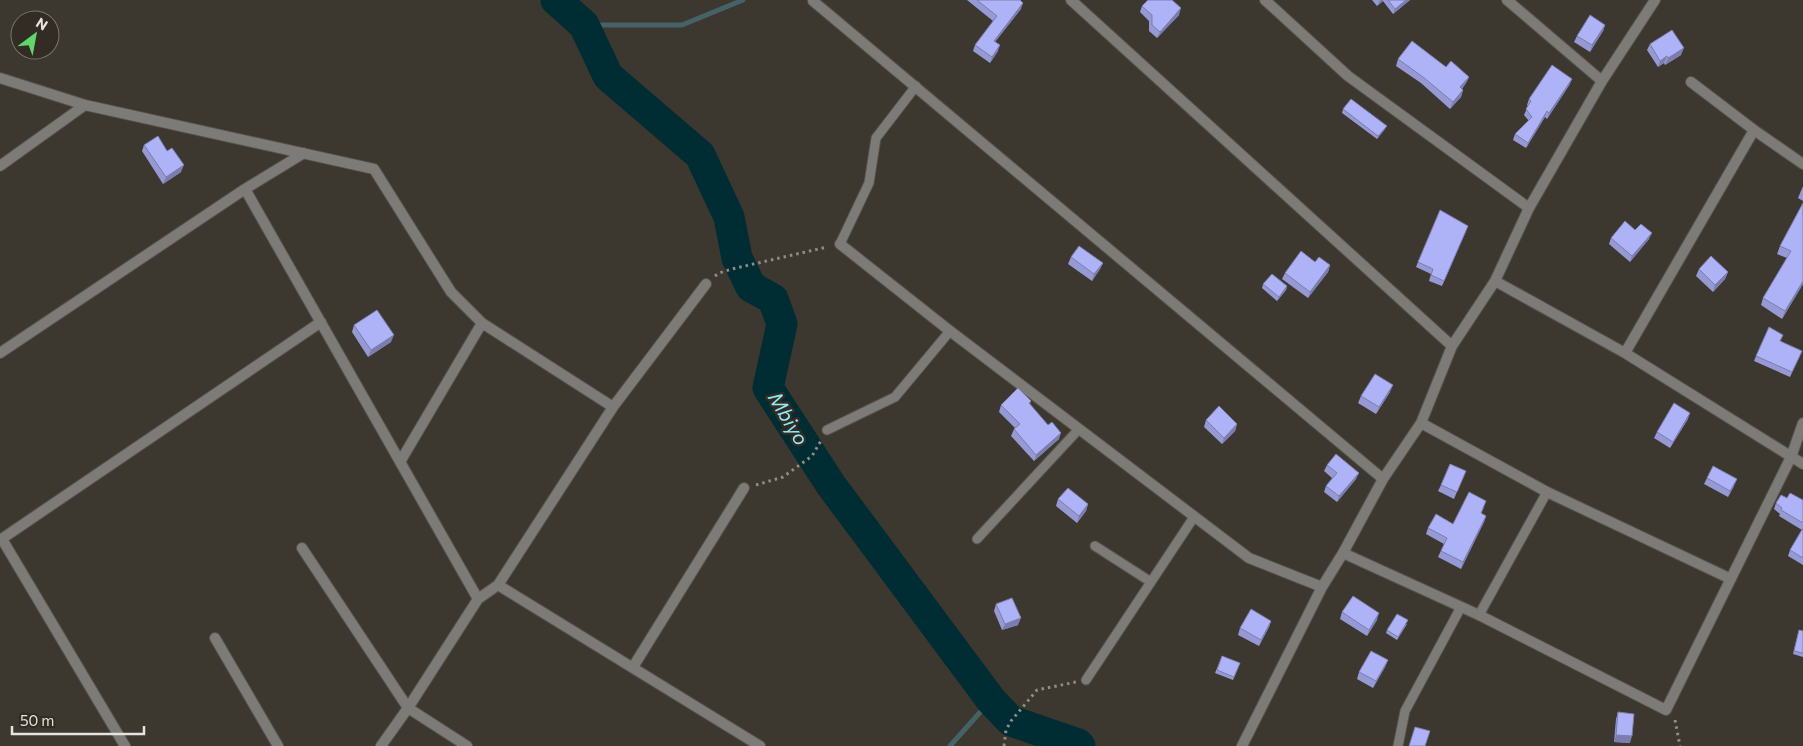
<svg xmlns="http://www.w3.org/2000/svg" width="1803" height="746" font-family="Commissioner,sans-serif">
<rect width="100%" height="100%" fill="#3c372f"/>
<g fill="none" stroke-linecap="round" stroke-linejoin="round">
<path stroke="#456367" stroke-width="5" d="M 584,25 L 682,25 L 743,0
M 950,746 L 991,700"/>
<path stroke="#002c33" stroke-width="31" d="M 556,0 L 584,25 L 608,76 L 700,155 L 729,217 L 737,258 L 751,287 L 773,299 L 782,324 L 768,388 L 831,485 L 991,700 L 1011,721 L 1078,744 L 1080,746"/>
<defs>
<path id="service" d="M 840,244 L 869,183 L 876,138 L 916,86
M 827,430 L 895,397 L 950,331
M 977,539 L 1079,429
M 1095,546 L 1151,582
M 1479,615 L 1547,492
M 1086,680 L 1194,517
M 1398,746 L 1405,711 L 1461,607"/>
<path id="minor" d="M 1071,0 L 1452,346
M 1265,0 L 1348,76 L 1529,208
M 1507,0 L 1602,81
M 813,1 L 1383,479
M 0,78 L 85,105 L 374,169 L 451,292 L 482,323 L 613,407
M 1691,82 L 1754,130 L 1803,164
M 0,166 L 85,105
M 245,189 L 478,599
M 840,244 L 950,331 L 1249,558 L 1322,587
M 1495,281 L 1625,353 L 1803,464
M 0,353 L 245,189 L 304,153
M 1625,353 L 1754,130
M 1421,423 L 1547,492 L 1731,579
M 400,462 L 482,323
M 2,539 L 125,746
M 0,540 L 321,322
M 302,548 L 408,708 L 467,746
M 1343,553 L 1479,615 L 1666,710 L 1791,457 L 1803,423
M 498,585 L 760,746
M 215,638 L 278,746
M 633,667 L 744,488
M 381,746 L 408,708 L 478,599 L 498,585 L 613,407 L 706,284
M 1242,746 L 1322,587 L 1343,553 L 1383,479 L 1421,423 L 1452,346 L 1495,281 L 1529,208 L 1602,81 L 1655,0"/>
</defs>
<use href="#service" stroke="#57534b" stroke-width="11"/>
<use href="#minor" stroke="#57534b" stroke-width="12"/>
<path stroke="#918c86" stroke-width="3" stroke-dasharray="2.5 4" stroke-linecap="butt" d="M 715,276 L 719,273 L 732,269 L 827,247
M 756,485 L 783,477 L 812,456 L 822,439
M 1675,720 L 1680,746
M 1004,746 L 1006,730 L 1011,721 L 1037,690 L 1076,682"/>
<use href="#service" stroke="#7d7b77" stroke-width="9"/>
<use href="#minor" stroke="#7d7b77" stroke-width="10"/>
</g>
<path fill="#969ad4" d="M 967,0 L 1020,0 L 1021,9 L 995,42 L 998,51 L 990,63 L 973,51 L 975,45 L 993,21 Z
M 1372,0 L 1410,0 L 1393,14 L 1383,1 L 1377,6 Z
M 1142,6 L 1179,15 L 1157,38 L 1149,31 L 1149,21 L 1140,12 Z
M 1605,25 L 1603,31 L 1590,52 L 1574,42 L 1577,36 Z
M 1650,44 L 1681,55 L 1665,65 L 1664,63 L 1658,67 L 1647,50 Z
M 1398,59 L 1446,67 L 1469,77 L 1466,83 L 1462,89 L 1463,90 L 1461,97 L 1450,109 L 1421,83 L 1396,66 Z
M 1570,84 L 1547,119 L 1545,117 L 1526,148 L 1513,140 L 1515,134 L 1529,121 L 1524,115 L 1528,106 L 1527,105 L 1529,99 Z
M 1343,109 L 1385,129 L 1377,139 L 1342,113 Z
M 144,145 L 181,172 L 163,184 L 142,151 Z
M 1803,186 L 1803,201 L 1798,198 Z
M 1803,203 L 1803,284 L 1782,319 L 1761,305 L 1763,298 L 1787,258 L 1777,254 L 1780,246 Z
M 1635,230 L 1649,239 L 1630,262 L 1609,244 L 1611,238 Z
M 1466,231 L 1442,286 L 1429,281 L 1431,274 L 1416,267 L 1418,262 Z
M 1071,257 L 1103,263 L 1100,269 L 1092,281 L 1068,264 Z
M 1315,262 L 1330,265 L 1328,272 L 1308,298 L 1282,279 L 1285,273 Z
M 1699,269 L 1728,272 L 1725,279 L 1713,292 L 1696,276 Z
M 1263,284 L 1287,286 L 1286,290 L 1277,301 L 1262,288 Z
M 354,325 L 391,342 L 368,357 L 352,332 Z
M 1781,341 L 1800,356 L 1790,377 L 1754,361 L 1756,356 Z
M 1390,392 L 1376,414 L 1358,403 L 1361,396 Z
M 1031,401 L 1030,404 L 1059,439 L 1034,461 L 1011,436 L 1014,429 L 1015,428 L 999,412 L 1001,405 Z
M 1688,419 L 1670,448 L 1654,438 L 1657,432 Z
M 1206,420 L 1237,424 L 1235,431 L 1222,444 L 1204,427 Z
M 1327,465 L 1356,479 L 1337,502 L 1324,492 L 1326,486 L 1332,478 L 1324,471 Z
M 1463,477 L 1454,499 L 1438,491 L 1441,485 Z
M 1707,478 L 1734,486 L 1728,497 L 1704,484 Z
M 1787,498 L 1803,500 L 1803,565 L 1788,556 L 1790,550 L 1802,530 L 1779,516 L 1780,514 L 1774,509 L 1776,503 Z
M 1058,499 L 1088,504 L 1086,511 L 1077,523 L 1056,506 Z
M 1484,507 L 1481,514 L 1486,516 L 1484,522 L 1461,569 L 1438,557 L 1444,544 L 1426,534 L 1428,528 L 1453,524 Z
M 996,604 L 1018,625 L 1002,630 L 994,611 Z
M 1342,612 L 1377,620 L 1367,636 L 1340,619 Z
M 1271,621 L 1269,627 L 1259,646 L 1238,635 L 1240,628 Z
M 1407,624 L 1397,640 L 1386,633 L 1387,630 Z
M 1799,630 L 1803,631 L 1803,657 L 1793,654 Z
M 1222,656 L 1240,663 L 1233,680 L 1215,673 Z
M 1388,660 L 1385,667 L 1373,688 L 1357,679 L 1359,672 Z
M 1618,712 L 1630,743 L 1614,742 L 1616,719 Z"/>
<path fill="#7a7dad" d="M 1380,0 L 1383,0 L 1383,1 L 1377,6 Z
M 1406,0 L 1410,0 L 1393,14 L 1395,9 Z
M 1023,3 L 1021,9 L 991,47 L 994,41 Z
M 1181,8 L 1179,15 L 1157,38 L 1160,32 Z
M 1605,25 L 1603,31 L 1590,52 L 1592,45 Z
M 1000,45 L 998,51 L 990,63 L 992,57 Z
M 1684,48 L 1681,55 L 1665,65 L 1668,58 Z
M 1667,56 L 1664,63 L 1658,67 L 1660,61 Z
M 1469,77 L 1466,83 L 1457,94 L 1460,87 Z
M 1572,79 L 1570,84 L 1547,119 L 1549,113 Z
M 1463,90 L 1461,97 L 1450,109 L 1453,102 Z
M 1547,111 L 1545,117 L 1526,148 L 1528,143 Z
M 1387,126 L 1385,129 L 1377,139 L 1378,136 Z
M 184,165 L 181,172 L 163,184 L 166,177 Z
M 1652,233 L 1649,239 L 1630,262 L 1632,256 Z
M 1103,263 L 1100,269 L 1092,281 L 1094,274 Z
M 1330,265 L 1328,272 L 1308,298 L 1310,292 Z
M 1728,272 L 1725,279 L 1713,292 L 1715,285 Z
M 1803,281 L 1803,284 L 1782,319 L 1785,311 Z
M 1287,286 L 1286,290 L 1277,301 L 1279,297 Z
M 394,335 L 391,342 L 368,357 L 371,350 Z
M 1393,385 L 1390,392 L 1376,414 L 1379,407 Z
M 1690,413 L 1688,419 L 1670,448 L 1673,442 Z
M 1237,424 L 1235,431 L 1222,444 L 1224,438 Z
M 1061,433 L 1059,439 L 1034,461 L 1036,455 Z
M 1359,473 L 1356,479 L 1337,502 L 1339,496 Z
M 1737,479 L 1734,486 L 1728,497 L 1730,491 Z
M 1088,504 L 1086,511 L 1077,523 L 1079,516 Z
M 1486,516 L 1484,522 L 1461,569 L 1463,562 Z
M 1379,613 L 1377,620 L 1367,636 L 1369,630 Z
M 1021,618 L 1018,625 L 1002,630 L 1005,624 Z
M 1271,621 L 1269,627 L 1259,646 L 1261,640 Z
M 1388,660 L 1385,667 L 1373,688 L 1376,681 Z
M 1616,735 L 1632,736 L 1630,743 L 1614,742 Z"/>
<path fill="#aeb3f7" stroke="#7a7dad" d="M 977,0 L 1020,0 L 1023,3 L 994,41 L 1000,45 L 992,57 L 975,45 L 997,16 Z
M 1148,0 L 1172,0 L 1181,8 L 1160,32 L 1152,25 L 1152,15 L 1142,6 Z
M 1388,0 L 1406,0 L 1395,9 Z
M 1590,15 L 1605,25 L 1592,45 L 1577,36 Z
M 1672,30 L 1684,48 L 1668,58 L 1667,56 L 1660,61 L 1650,44 Z
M 1412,41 L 1446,67 L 1451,61 L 1469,77 L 1460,87 L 1463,90 L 1453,102 L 1423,77 L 1398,59 Z
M 1552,65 L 1572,79 L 1549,113 L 1547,111 L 1528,143 L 1515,134 L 1532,117 L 1526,109 L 1531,101 L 1529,99 Z
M 1351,99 L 1387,126 L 1378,136 L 1343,109 Z
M 158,136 L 167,151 L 172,148 L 184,165 L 166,177 L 144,145 Z
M 1803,203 L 1803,281 L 1785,311 L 1763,298 L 1791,251 L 1780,246 Z
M 1440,210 L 1468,226 L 1444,281 L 1431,275 L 1433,269 L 1418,262 Z
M 1625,221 L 1635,230 L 1641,224 L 1652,233 L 1632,256 L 1611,238 Z
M 1079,246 L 1103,263 L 1094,274 L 1071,257 Z
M 1301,251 L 1315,262 L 1319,257 L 1330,265 L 1310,292 L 1285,273 Z
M 1711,256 L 1728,272 L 1715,285 L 1699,269 Z
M 1272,274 L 1287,286 L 1279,297 L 1263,284 Z
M 377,310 L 394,335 L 371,350 L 354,325 Z
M 1769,327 L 1783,335 L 1780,341 L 1802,351 L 1792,372 L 1756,356 Z
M 1375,374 L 1393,385 L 1379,407 L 1361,396 Z
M 1018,388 L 1031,401 L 1029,403 L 1048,425 L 1052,422 L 1061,433 L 1036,455 L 1014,429 L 1020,424 L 1001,405 Z
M 1674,403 L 1690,413 L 1673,442 L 1657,432 Z
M 1219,406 L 1237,424 L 1224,438 L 1206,420 Z
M 1336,454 L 1359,473 L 1339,496 L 1326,486 L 1337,473 L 1327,465 Z
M 1450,464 L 1466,471 L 1457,492 L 1441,485 Z
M 1713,466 L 1737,479 L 1730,491 L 1707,478 Z
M 1068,488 L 1088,504 L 1079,516 L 1058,499 Z
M 1469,492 L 1486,501 L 1481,513 L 1486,516 L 1463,562 L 1441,551 L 1447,538 L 1428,528 L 1436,514 L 1453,524 Z
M 1790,493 L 1803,500 L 1803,523 L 1781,510 L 1782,508 L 1776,503 L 1781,495 L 1787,498 Z
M 1803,528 L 1803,558 L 1790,550 Z
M 1353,596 L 1379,613 L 1369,630 L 1342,612 Z
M 1012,598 L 1021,618 L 1005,624 L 996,604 Z
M 1251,609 L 1271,621 L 1261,640 L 1240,628 Z
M 1397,614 L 1408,620 L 1398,637 L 1387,630 Z
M 1799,630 L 1803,631 L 1803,653 L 1794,651 Z
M 1371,651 L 1388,660 L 1376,681 L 1359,672 Z
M 1222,656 L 1240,663 L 1234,677 L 1217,670 Z
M 1618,712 L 1634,714 L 1632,736 L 1616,735 Z
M 1415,727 L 1430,731 L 1425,746 L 1409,746 Z"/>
<g text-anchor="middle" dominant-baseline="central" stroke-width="5" stroke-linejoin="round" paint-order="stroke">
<g font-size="20" font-style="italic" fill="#8eebfa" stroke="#322c25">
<text transform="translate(789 418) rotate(59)">Mbiyo</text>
</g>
</g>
<g transform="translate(35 35) rotate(32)"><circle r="24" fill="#322c25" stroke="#7a756f"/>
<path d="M0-4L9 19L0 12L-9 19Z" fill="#61d56a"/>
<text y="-8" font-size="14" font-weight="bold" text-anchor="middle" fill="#e7e3df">N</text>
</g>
<path d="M12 726v8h132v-8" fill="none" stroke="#e7e3df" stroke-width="2.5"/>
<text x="20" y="726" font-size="15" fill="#e7e3df" stroke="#322c25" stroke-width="4" paint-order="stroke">50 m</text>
</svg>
